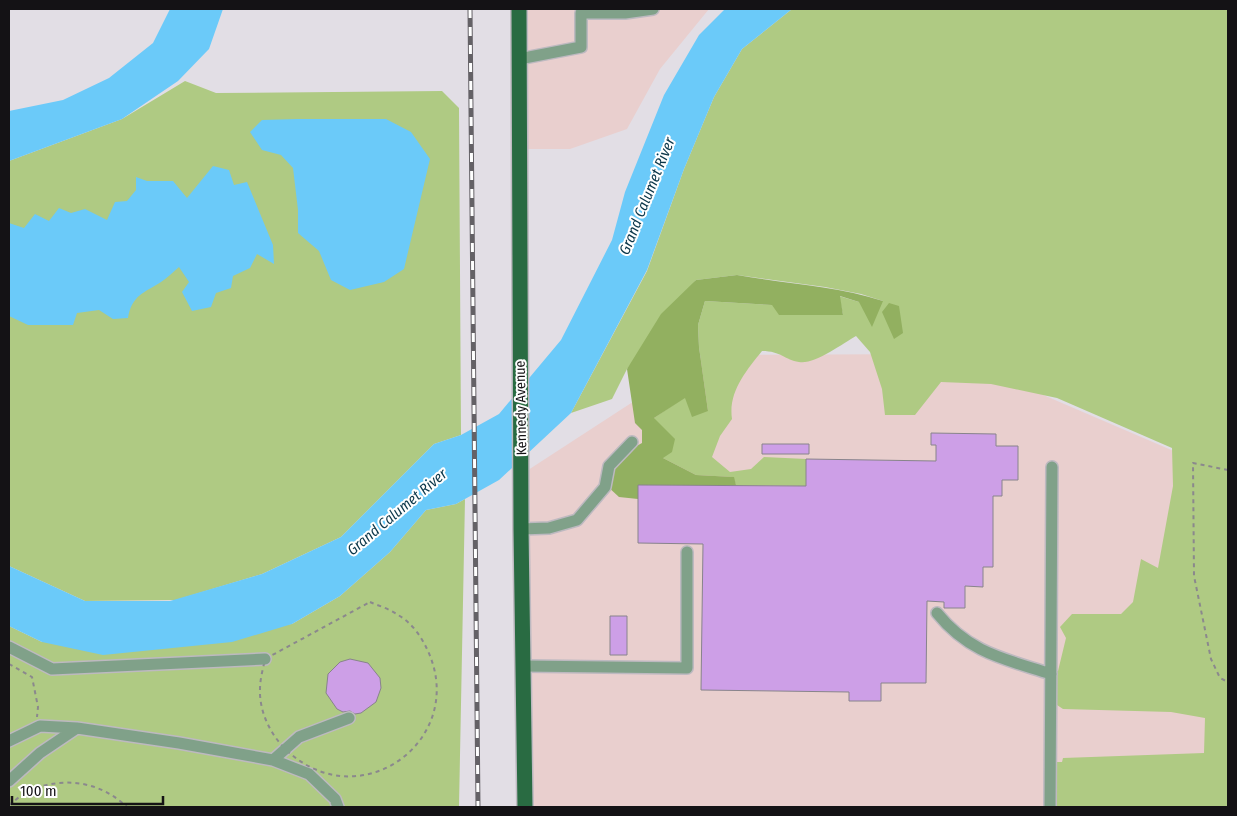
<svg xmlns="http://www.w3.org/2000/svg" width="1237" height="816" font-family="'Fira Sans Condensed',sans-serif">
<rect width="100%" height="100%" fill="#e2dee5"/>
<path fill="#e9cfce" d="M 517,9 L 709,9 L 660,69 L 627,129 L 570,149 L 518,149 Z
M 948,354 L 1176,452 L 1209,756 L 1067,807 L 525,807 L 522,474 L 705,355 Z"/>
<path fill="#afca83" d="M 792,9 L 1228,9 L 1228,807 L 1055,807 L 1055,762 L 1062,762 L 1063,758 L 1204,753 L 1205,718 L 1171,712 L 1063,709 L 1057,705 L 1055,671 L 1058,671 L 1066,638 L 1060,627 L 1072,614 L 1121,614 L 1133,602 L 1141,559 L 1158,568 L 1173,486 L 1172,448 L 1057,398 L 991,384 L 941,382 L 915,415 L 885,415 L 882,389 L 870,352 L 856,336 C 842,344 814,365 799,362 C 785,360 781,351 762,351 C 746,371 728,392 732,419 L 720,436 L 712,457 L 730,472 L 751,469 L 764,457 L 806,459 L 806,486 L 736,485 L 733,477 L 696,475 L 663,458 L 654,418 L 685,397 L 708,411 L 699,347 L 698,325 L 705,301 L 772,305 L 843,315 L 839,296 L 859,302 L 883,301 L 861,294 L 825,287 L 737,275 L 696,280 L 627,369 L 612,399 L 571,413 L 647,271 L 684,169 L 714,97 L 742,49 Z
M 185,81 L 216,93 L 442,91 L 459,108 L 461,435 L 434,444 L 341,537 L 262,574 L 176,600 L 85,601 L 9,566 L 9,161 L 122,119 Z
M 465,499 L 459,807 L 9,807 L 9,626 L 42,642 L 292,624 L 340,596 L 390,552 L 426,510 L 456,504 Z"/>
<path fill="#92b060" d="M 737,275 C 786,284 836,286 883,301 L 872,327 L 859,302 L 840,296 L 843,315 L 779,315 L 772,305 L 705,301 L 698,325 L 699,347 L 708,411 L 692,417 L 685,398 L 654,418 L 675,439 L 672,452 L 663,458 L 696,475 L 734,477 L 736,485 L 639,485 L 638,499 L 619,497 L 606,485 L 622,454 L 642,443 L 642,430 L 635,423 L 627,369 L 661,314 L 696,280 Z
M 889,303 L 899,306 L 903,333 L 894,339 L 882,312 Z"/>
<path fill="#6bcaf9" d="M 170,9 L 223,9 L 209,49 L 178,81 L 122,119 L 9,161 L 9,111 L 63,100 L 109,78 L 153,43 Z
M 725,9 L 792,9 L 742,49 L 714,97 L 684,169 L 647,270 L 571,413 L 499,480 L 456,504 L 426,510 L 390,552 L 340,596 L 292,624 L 232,642 L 103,655 L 42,642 L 9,626 L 9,566 L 85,601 L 170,601 L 262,574 L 341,537 L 434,444 L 461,435 L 499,414 L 561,340 L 612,240 L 625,192 L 664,95 L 699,35 Z
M 298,119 L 386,119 L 411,132 L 430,159 L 404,269 L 384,282 L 350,290 L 331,280 L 319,251 L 298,233 L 298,210 L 293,168 L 281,155 L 262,150 L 250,132 L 262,120 Z
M 213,166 L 229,170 L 234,185 L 247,182 L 273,245 L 274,264 L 257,254 L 250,268 L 233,276 L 231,288 L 216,293 L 211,307 L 192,311 L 182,292 L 189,282 L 179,267 C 173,272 167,278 161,282 C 144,293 132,295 128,318 L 113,319 L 99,310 L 77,313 L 73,325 L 28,325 L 9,316 L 9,223 L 24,228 L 35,214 L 49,221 L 59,208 L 71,213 L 85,209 L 107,220 L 115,202 L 127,201 L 136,190 L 136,177 L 147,181 L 173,181 L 187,198 Z"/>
<path fill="#cd9fe7" stroke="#88848b" d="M 931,433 L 996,434 L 996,446 L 1018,446 L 1018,480 L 1002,480 L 1002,496 L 993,496 L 993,567 L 983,567 L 983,587 L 965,586 L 965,608 L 944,608 L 944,602 L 927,601 L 926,683 L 881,683 L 881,701 L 849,701 L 849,692 L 701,690 L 703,544 L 638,543 L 638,485 L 806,486 L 806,459 L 936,461 L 936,445 L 931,445 Z
M 762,444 L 809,444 L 809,454 L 762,454 Z
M 610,616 L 627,616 L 627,655 L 610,655 Z
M 350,659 L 368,663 L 380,678 L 381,688 L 376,702 L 361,713 L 355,714 L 350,711 L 343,712 L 337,709 L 326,693 L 328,674 L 340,662 Z"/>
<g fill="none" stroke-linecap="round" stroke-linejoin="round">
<defs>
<path id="minor" d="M 519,59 L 581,47 L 581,13 L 625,13 L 653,9
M 521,529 L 549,528 L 577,520 L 605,487 L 609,466 L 632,442
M 937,613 C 969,653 1005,659 1051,674
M 9,647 L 52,669 L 265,659
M 524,666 L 687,668 L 687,552
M 9,741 L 40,726 L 77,728 L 179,743 L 273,760 L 309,774 L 335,799 L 338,807
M 273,760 L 299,737 L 349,718
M 9,781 L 40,753 L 77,728
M 1050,807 L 1052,467"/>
<path id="major" d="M 519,9 L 521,529 L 525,807"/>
</defs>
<use href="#minor" stroke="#bdb9c0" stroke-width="14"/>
<use href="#major" stroke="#bdb9c0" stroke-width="18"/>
<path stroke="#8b888d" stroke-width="2" stroke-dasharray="4 4" stroke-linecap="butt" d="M 1228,470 L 1193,463 L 1194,576 L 1211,659 L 1220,678 L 1228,682
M 370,602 C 379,606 390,609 398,615 C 411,622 421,636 427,649 C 469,736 366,816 292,755 C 273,740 259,714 260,689 C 260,679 263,669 265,659 Z
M 9,664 L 32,677 L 38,707 L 37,717
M 9,805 C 16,800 23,793 31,790 C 65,776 101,782 127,807"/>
<use href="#minor" stroke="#80a189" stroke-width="11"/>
<use href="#major" stroke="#296b42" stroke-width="15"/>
<defs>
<path id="rail" d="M 470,9 L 478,807"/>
</defs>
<use href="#rail" stroke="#646166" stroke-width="5"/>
<use href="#rail" stroke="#fff" stroke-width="3" stroke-dasharray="9" stroke-linecap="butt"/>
</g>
<g text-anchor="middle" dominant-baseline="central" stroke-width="4" stroke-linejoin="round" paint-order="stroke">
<g font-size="14" fill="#141215" stroke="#fff">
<text transform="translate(521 408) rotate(-91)">Kennedy Avenue</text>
</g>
<g font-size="15" font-style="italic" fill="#0b374a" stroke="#fff">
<text transform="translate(647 196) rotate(-68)">Grand Calumet River</text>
<text transform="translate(397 512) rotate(-40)">Grand Calumet River</text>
</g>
</g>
<rect width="1237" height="816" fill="none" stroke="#141215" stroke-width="20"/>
<path d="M12 796v8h151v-8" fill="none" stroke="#141215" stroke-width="2.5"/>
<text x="20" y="796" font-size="15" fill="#141215" stroke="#ffffff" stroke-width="4" paint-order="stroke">100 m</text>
</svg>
